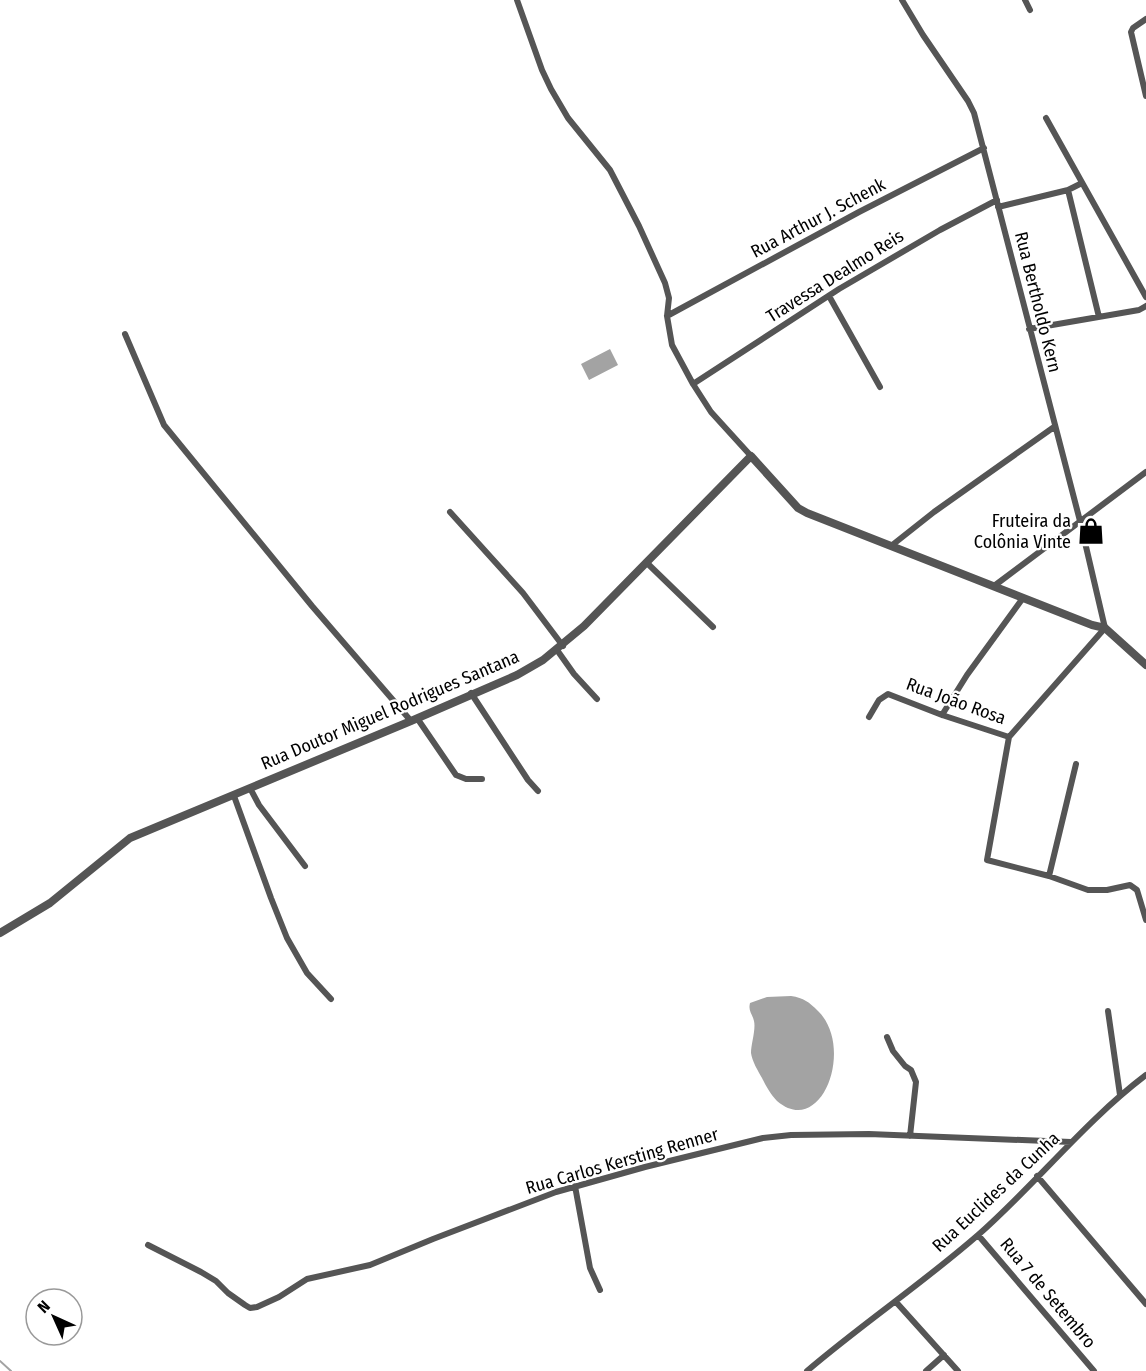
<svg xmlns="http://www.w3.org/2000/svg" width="1146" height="1371" font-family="'Fira Sans Condensed',sans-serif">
<rect width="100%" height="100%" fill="#fff"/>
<path fill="#a3a3a3" d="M 610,349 L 618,365 L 589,380 L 581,364 Z
M 791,996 C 804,998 809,1002 818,1011 C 855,1047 822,1139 777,1101 C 771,1095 766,1086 762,1078 C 758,1071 752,1061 751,1053 C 751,1044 756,1030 754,1021 C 752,1013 748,1011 750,1003 L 767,997 Z"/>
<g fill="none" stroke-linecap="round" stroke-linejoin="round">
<path stroke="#a3a3a3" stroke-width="2" d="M 0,1361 L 11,1371"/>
<path stroke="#555" stroke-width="6" d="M 517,0 L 542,70 L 551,89 L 568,118 L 610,170 L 639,226 L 665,283 L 669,298 L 667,316 L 672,345 L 693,384 L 711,412 L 751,456
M 902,0 L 923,35 L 968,101 L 974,113 L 1080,521 L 1105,628 L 1009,737 L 987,860 L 1049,876 L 1088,890 L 1107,890 L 1130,885 L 1137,890 L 1146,920
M 1025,0 L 1030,10
M 1146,19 L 1133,28 L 1131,32 L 1146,96
M 1046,118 L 1146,297
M 1068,190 L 1099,317
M 998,207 L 1068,190 L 1082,183
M 829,296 L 880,387
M 667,316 L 859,212 L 984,148
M 1029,329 L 1139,310 L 1146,306
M 125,334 L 164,425 L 312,606 L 411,721
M 693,384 L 839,289 L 940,230 L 997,200
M 450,512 L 523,593 L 563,646
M 891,546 L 934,512 L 1054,427
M 647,563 L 713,627
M 994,586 L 1146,472
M 557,650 L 574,674 L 597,699
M 471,693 L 528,780 L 538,791
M 942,715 L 967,675 L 1023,598
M 869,717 L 879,700 L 888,694 L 942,715 L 1009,737
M 417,718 L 456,775 L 466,779 L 482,779
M 250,788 L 259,805 L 305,866
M 234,796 L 271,898 L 287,938 L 307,973 L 331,999
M 1049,876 L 1076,764
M 1108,1011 L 1120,1095
M 887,1037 L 893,1051 L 905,1066 L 911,1070 L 916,1082 L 910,1136
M 1037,1176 L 1146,1304
M 575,1186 L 590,1268 L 600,1290
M 978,1235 L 1094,1371
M 148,1245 L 201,1272 L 216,1281 L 228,1293 L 245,1305 L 250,1308 L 257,1307 L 279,1297 L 307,1279 L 370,1265 L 433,1239 L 556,1192 L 645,1167 L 763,1138 L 791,1135 L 869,1134 L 1071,1142
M 896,1302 L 958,1371
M 807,1371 C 862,1324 923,1283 978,1235 C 1036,1184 1084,1122 1146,1075
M 926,1371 L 944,1355"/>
<path stroke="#555" stroke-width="8" d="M 0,933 L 50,903 L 130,838 L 411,721 L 517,675 L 543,660 L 584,626 L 751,456 L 798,508 L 807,513 L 1092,625 L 1105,628 L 1146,665"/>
</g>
<defs>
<symbol id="shop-bare" viewBox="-9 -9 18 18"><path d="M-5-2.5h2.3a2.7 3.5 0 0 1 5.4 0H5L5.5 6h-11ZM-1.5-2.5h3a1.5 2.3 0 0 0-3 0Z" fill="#000" stroke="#fff" stroke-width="2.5" paint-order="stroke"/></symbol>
</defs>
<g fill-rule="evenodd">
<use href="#shop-bare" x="1072" y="512" width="38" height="38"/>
</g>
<g text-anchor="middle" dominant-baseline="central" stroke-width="4.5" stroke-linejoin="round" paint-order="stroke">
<g font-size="18" fill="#000" stroke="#fff">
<text transform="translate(818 218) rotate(-28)">Rua Arthur J. Schenk</text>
<text transform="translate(835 276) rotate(-32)">Travessa Dealmo Reis</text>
<text transform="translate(1038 302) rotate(76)">Rua Bertholdo Kern</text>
<text transform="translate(956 701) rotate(20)">Rua João Rosa</text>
<text transform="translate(390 710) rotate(-23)">Rua Doutor Miguel Rodrigues Santana</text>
<text transform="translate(622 1161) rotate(-16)">Rua Carlos Kersting Renner</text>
<text transform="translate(996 1192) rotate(-43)">Rua Euclides da Cunha</text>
<text transform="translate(1048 1293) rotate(50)">Rua 7 de Setembro</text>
</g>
<g font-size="18" fill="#000" stroke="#fff" text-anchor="end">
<text x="1071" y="521">Fruteira da<tspan x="1071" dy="21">Colônia Vinte</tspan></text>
</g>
</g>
<g transform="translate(54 1317) rotate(315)"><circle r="28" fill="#ffffff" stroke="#999999" stroke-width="1.5"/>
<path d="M0-4.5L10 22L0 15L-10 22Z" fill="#000000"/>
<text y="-9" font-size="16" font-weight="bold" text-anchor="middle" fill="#000000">N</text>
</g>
</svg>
